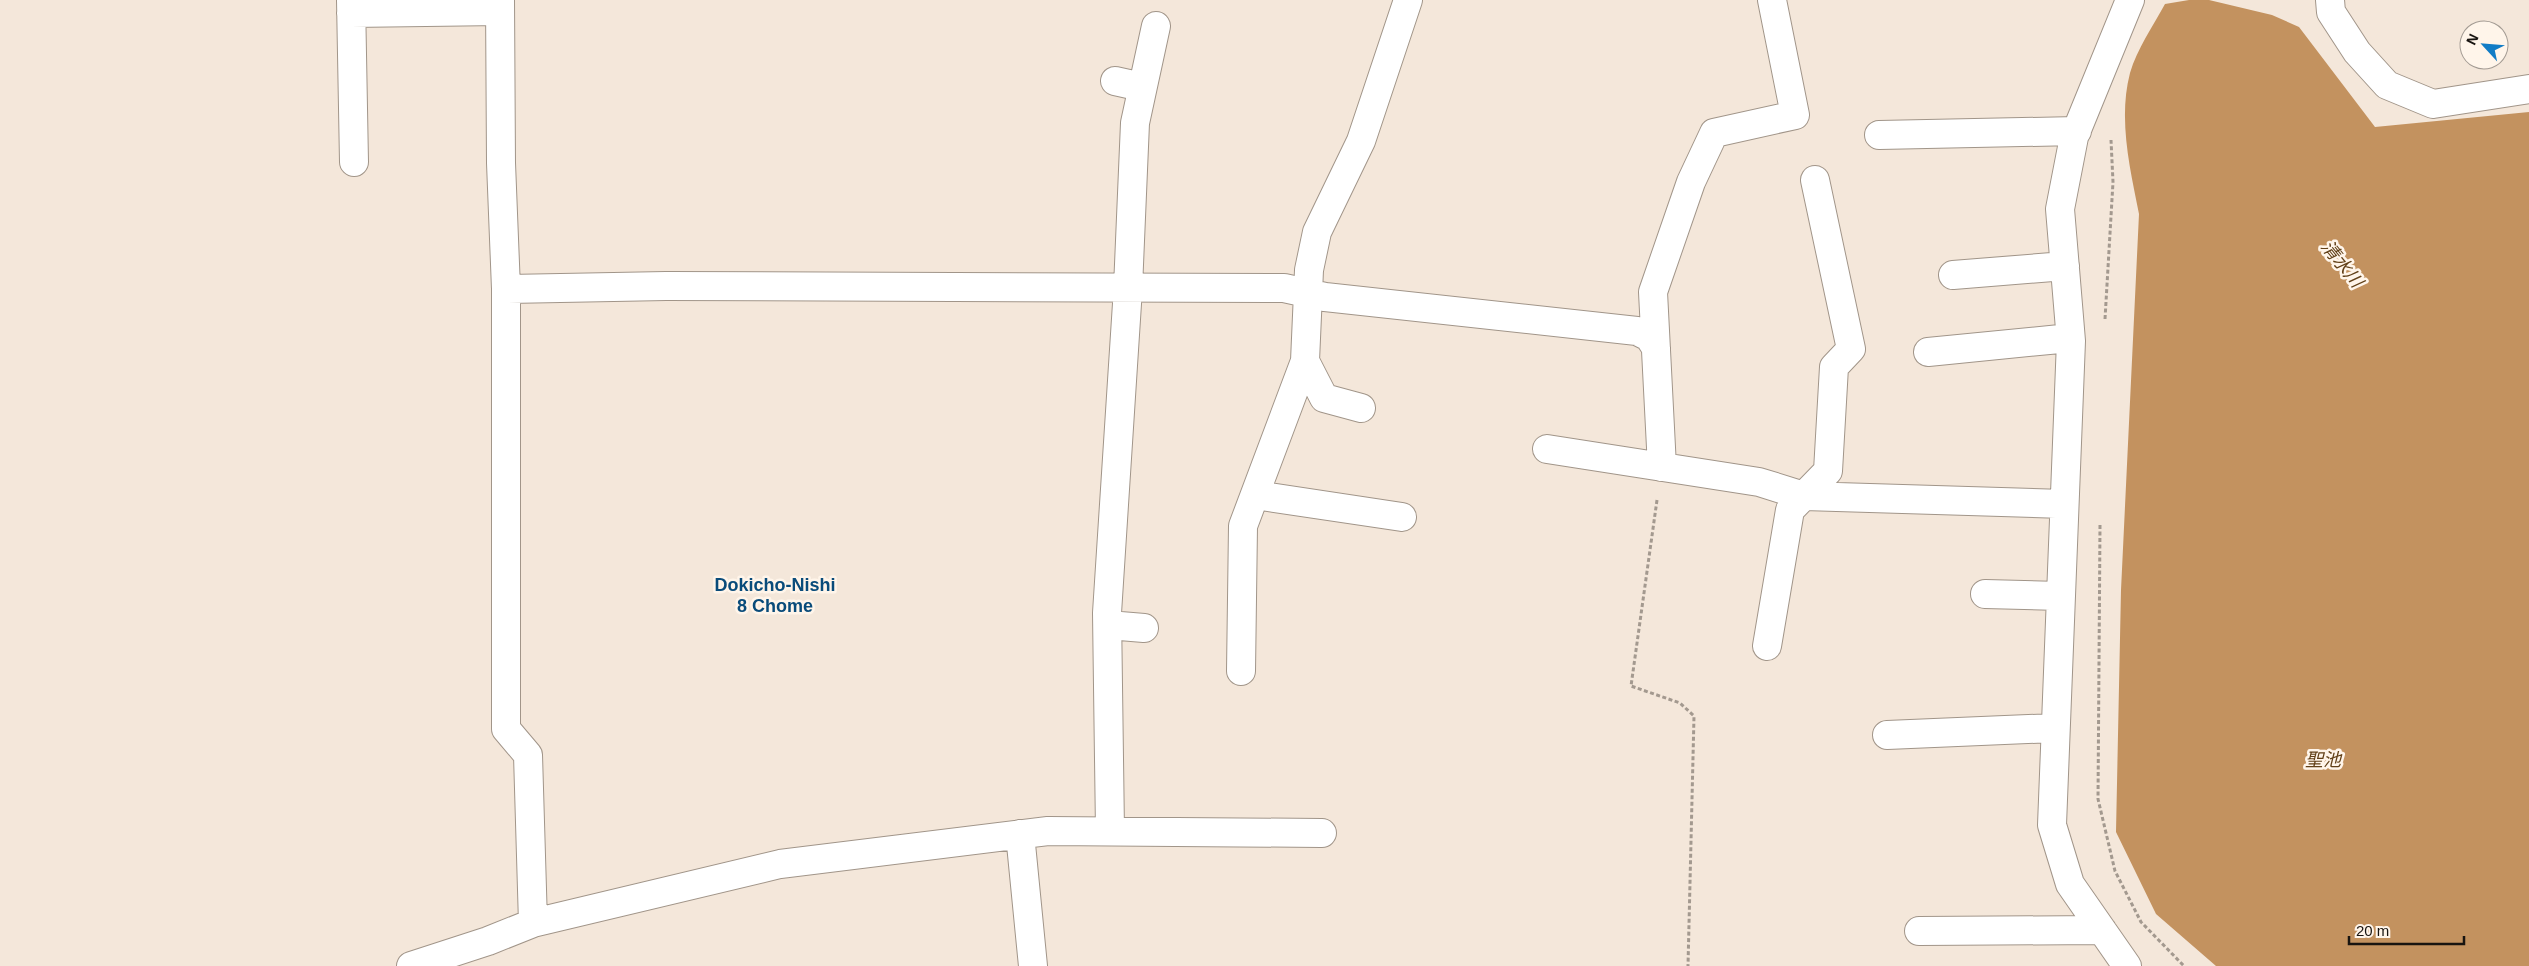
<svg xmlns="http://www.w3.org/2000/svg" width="2529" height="966" font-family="Helvetica,'Noto Sans JP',sans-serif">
<rect width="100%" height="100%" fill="#f4e7da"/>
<path fill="#c3925f" d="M 2189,0 L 2209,0 L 2272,15 L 2299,27 L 2375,127 L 2529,112 L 2529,966 L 2216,966 L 2156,914 L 2116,832 L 2121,590 L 2139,214 C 2130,169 2118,119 2130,73 C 2137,49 2153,26 2165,4 Z"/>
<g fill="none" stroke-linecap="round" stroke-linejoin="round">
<defs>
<path id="minor" d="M 351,0 L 354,162
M 500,0 L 501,163 L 506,289 L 506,729 L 528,755 L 533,923
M 2330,0 L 2331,12 L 2357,52 L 2387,85 L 2433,104 L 2529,89
M 351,13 L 500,11
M 1115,81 L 1142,87
M 1879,135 L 2077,131
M 1953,275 L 2065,266
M 506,289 L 666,286 L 1284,288 L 1325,297 L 1637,331 L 1649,337 L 1656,348
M 1928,352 L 2070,338
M 1305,361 L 1324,398 L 1361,408
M 1547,449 L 1759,482 L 1804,496 L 2064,504
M 1662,467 L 1653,292 L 1691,182 L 1714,133 L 1795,115 L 1772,0
M 1255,495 L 1402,517
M 1985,594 L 2060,596
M 1108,625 L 1144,628
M 1767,646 L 1790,510 L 1828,471 L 1834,367 L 1851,349 L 1815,180
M 1241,671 L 1243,526 L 1305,361 L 1309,270 L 1317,232 L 1361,141 L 1408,0
M 1887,735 L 2054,728
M 1110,831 L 1107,613 L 1128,288 L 1135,123 L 1156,26
M 1020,834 L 1033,966
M 1919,931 L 2102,930
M 411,966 L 488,941 L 533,923 L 780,864 L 1048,831 L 1322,833
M 2127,966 L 2070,884 L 2052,825 L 2071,341 L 2060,209 L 2074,137 L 2130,0"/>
</defs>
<use href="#minor" stroke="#a19589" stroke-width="30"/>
<path stroke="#a3998f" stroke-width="3" stroke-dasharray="4 2.5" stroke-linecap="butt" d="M 2105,319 L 2113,182 L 2111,140
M 1657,500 L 1631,686 L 1680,703 L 1694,716 L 1688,966
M 2100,525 L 2098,799 L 2115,871 L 2141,922 L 2184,966"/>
<use href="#minor" stroke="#fff" stroke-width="28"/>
</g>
<g text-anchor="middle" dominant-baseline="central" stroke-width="5" stroke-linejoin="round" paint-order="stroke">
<g font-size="18" font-style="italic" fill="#624018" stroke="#fff5ea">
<text transform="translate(2342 264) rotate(51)">清水川</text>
<text x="2323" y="760">聖池</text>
</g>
<g font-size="18" font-weight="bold" fill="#094b7a" stroke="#fff5ea">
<text x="775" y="585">Dokicho-Nishi<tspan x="775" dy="21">8 Chome</tspan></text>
</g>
</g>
<g transform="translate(2484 45) rotate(296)"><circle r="24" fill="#fff5ea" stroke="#a39b93"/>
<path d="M0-4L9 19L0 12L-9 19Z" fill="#117cc6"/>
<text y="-8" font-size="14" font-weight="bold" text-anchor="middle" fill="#181410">N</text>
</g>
<path d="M2349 936v8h115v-8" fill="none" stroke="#181410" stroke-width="2.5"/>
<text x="2356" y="936" font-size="15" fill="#181410" stroke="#fff5ea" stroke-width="4" paint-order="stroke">20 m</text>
</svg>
